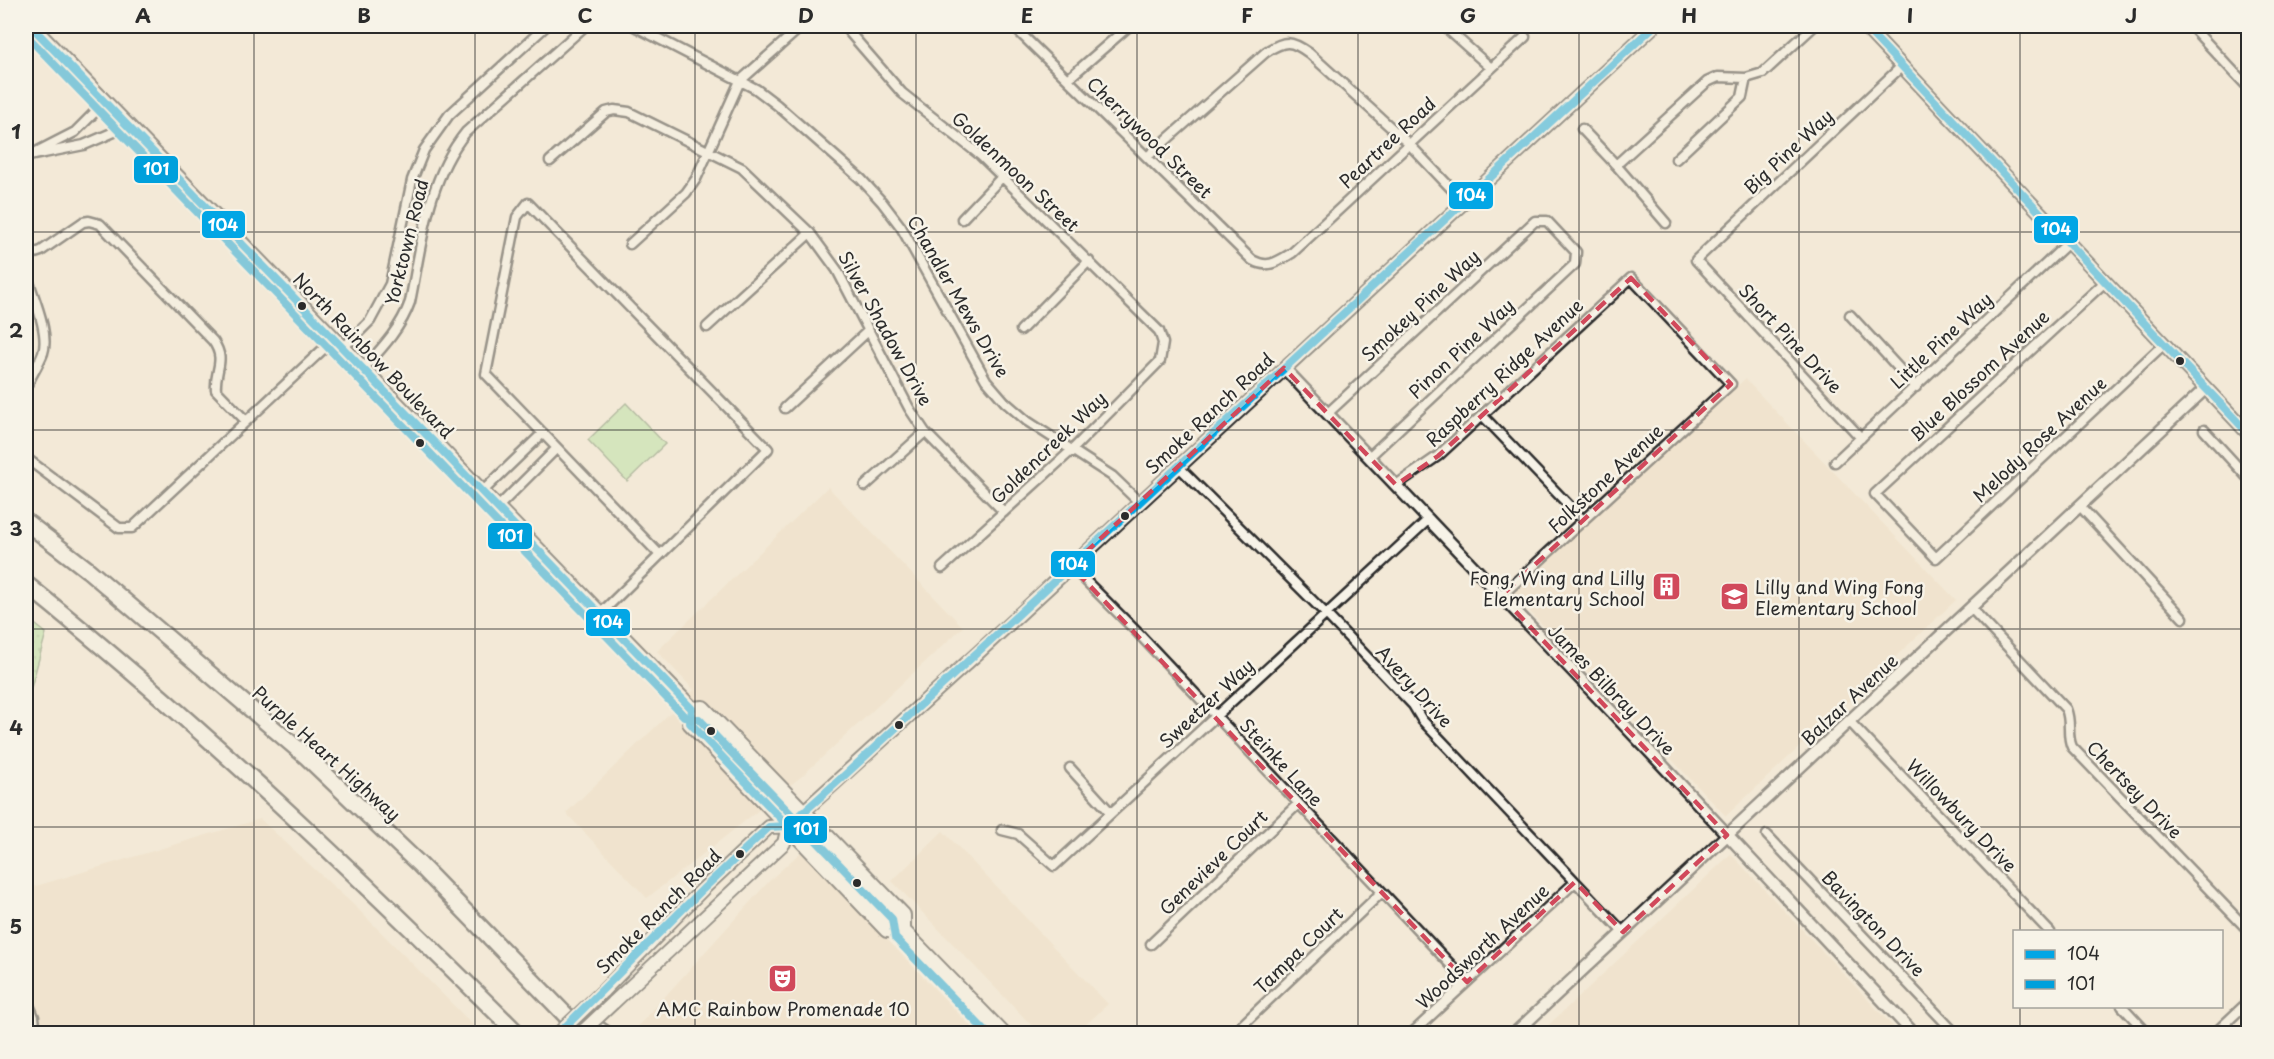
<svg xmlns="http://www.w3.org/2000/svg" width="2274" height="1059" font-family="'Playpen Sans',sans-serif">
<defs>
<pattern id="grass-dots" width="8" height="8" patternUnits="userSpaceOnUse" patternTransform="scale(1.5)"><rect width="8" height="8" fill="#b2e09e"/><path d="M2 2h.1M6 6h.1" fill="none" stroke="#99c088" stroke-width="1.8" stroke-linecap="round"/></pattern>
</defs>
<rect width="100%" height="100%" fill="#f3e9d7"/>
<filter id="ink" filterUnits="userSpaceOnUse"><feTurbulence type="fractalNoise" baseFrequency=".0167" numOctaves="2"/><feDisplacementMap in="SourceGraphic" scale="12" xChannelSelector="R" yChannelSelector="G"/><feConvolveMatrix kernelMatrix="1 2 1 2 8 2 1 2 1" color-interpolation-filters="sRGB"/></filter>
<g filter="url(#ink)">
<path fill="#eedcc3" d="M 1745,379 L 1956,600 L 1726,816 L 1512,593 Z
M 828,487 L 963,627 L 802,776 L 647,898 L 566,813 L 694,690 L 657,651 Z
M 260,819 L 357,908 L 481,1033 L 26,1034 L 26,889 Z
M 943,831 L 1108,1004 L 1077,1033 L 1039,1033 L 892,881 Z
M 802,851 L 977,1033 L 632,1033 L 771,879 Z
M 1731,854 L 1899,1033 L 1540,1033 Z"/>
<path fill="url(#grass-dots)" stroke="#6e8664" stroke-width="1.5" d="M 26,617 L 46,633 L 26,706 Z"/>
<path fill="#b2e09e" stroke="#6e8664" stroke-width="1.5" d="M 626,403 L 665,444 L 627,481 L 588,440 Z"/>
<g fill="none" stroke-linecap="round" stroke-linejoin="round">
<defs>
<path id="minor" d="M 634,26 L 756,89 L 777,105 L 861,179 L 882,202 L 901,227 L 986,380 L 1005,402 L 1027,421 L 1112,476 L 1139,502
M 844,26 L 902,93 L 980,155 L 1159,331 L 1163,343 L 1160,361 L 1072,450 L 942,568
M 1013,26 L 1252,260 C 1268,269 1277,262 1292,253 L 1525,37
M 1444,26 L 1491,68
M 2191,26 L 2248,87
M 1068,79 L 1129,26
M 1582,129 L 1616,165 L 1666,223
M 36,152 L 75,132 L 105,102
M 29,156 L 84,145 L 128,126
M 1147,157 L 1266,52 C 1285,40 1291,40 1309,53 L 1409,144 L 1464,202
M 1676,159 L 1742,97 L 1746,78 L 1763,73 L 1814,26
M 550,161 L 606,112 L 614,110 L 629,112 L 742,168 L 810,233 L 837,270 L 909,408 L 925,432 L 1004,512
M 1616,165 L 1707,82 L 1718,77 L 1746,78
M 962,219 L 1002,177
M 630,244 L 686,193 L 696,179 L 740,81 L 802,26
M 26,256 L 41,251 L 83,222 L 89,221 L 100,224 L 213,341 C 227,361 214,370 216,390 L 246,421
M 26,273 C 32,294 50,332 43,353 C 39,364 31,376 26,387
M 2106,281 L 1875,494 L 1936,558 L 2164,344
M 1850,315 L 1916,387
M 707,327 L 810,233
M 1021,330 L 1089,261
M 343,348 L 370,321 L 390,284 L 412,180 L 424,150 L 449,115 L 546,26
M 363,369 C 382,348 401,328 410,302 C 422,243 427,180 466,132 L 585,26
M 785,408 L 868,331
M 1328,413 L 1535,221 L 1547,221 L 1576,252 L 1575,264 L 1369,457
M 1482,415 L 1584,521
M 2204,430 L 2248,478
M 1861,438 L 1696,260 L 1902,66
M 26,458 L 119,528 L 132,528 L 334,339
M 1835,462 L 2069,242
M 1178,466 L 1326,614 L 1413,705 L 1422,720 L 1623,932
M 1396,485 L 1438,456 L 1631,278 L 1731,384 L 1501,596
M 865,486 L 925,432
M 482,492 L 543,433
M 2080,506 L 2183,618
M 497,508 L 557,448
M 1071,566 L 1138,633 L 1467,982
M 1971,608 L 2066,709 C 2072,723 2066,734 2072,747 L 2248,930
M 600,614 L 768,449 L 528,203 L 517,217 L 486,374 L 660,555
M 1849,721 L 2050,932
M 1070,768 L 1111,813
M 1002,830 L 1018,834 L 1054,866 L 1429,519
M 1767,835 L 1956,1034
M 1151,944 L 1298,804
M 26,998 L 34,1017 L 36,1034
M 2122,1006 L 2148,1034
M 1236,1031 L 1382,892
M 1411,1034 L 1575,882
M 2214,1034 L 2248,1002"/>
<path id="tertiary" d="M 1284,368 L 1649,751 L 1914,1034
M 1514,1034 L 2206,388"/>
<path id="secondary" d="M 1864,26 L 2248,433
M 602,992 L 703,889 L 769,827 L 788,826
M 613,1003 L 784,843 L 788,826 L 803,812 L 980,651 L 1654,26"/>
<path id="primary" d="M 31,26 L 692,709 L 703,708 L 903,915 L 903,931 L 1003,1034
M 692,709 L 690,723 L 887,930 L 903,931"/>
<path id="motorway" d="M 26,522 L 88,570 L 307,757 L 419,864 L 584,1034
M 26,584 C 199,723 360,877 518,1034
M 580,1017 L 605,1034"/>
</defs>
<use href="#minor" stroke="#2b2b2b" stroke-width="13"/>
<use href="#tertiary" stroke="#2b2b2b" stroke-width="15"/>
<use href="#secondary" stroke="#2b2b2b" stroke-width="16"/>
<use href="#primary" stroke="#2b2b2b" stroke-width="18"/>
<use href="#motorway" stroke="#2b2b2b" stroke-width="20"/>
<use href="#minor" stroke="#f7f3e8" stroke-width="8"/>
<use href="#tertiary" stroke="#f7f3e8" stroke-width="10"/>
<use href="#secondary" stroke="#f7f3e8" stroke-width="12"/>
<use href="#primary" stroke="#f7f3e8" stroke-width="14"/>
<use href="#motorway" stroke="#f7f3e8" stroke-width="15"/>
<defs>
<path id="secondary-bridge" d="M 558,1034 L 602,992
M 580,1034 L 613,1003"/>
</defs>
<use href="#secondary-bridge" stroke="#2b2b2b" stroke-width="16" stroke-linecap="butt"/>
<use href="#secondary-bridge" stroke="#f7f3e8" stroke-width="12"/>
<defs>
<path id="bus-1" d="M 31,26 L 692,709 L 690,723 L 788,826
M 1864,26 L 2248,433
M 558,1034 L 703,889 L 769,827 L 788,826 L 846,774 L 1654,26"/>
<path id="bus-2" d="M 26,35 L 684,716 L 690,719 L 699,719 L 892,919 L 895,938 L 988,1034"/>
</defs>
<use href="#bus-1" stroke="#f7f3e8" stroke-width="12"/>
<use href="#bus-2" stroke="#f7f3e8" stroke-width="12"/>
<use href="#bus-1" stroke="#02a6e5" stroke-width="8"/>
<use href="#bus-2" stroke="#00a0dc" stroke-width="8"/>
</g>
</g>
<path d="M0 0H2274V1059H0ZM 1631,278 L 1731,384 L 1501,596 L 1727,835 L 1623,932 L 1575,882 L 1467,982 L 1071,566 L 1284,368 L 1396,485 L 1438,456 Z" fill="#f3e9d7" fill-opacity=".55" fill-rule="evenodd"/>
<path fill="none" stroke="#d1495b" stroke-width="4.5" stroke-dasharray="12 8" stroke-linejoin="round" d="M 1631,278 L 1731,384 L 1501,596 L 1727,835 L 1623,932 L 1575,882 L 1467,982 L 1071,566 L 1284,368 L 1396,485 L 1438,456 Z"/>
<path fill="none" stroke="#2b2b2b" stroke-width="1.5" stroke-opacity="0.55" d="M 254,26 L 254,1034M 475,26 L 475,1034M 695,26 L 695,1034M 916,26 L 916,1034M 1137,26 L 1137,1034M 1358,26 L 1358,1034M 1579,26 L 1579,1034M 1799,26 L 1799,1034M 2020,26 L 2020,932M 26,232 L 2248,232M 26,430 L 2248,430M 26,629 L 2248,629M 26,827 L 2248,827M 2020,1006 L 2020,1034"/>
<defs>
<symbol id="building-square" viewBox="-11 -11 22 22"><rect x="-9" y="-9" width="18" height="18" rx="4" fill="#d1495b" stroke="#f7f3e8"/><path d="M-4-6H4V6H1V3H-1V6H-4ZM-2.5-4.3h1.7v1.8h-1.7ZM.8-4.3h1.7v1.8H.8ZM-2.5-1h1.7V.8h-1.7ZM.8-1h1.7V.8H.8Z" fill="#fff"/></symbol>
<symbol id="school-square" viewBox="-11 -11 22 22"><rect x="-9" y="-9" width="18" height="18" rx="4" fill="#d1495b" stroke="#f7f3e8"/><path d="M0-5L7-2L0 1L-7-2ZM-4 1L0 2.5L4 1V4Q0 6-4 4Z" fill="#fff"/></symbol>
<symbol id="theatre-square" viewBox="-11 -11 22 22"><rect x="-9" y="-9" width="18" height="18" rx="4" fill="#d1495b" stroke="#f7f3e8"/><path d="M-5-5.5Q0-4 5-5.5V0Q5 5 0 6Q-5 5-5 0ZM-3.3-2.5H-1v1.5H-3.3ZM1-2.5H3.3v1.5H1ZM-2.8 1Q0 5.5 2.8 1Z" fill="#fff"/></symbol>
</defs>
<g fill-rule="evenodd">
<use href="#building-square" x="1650" y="570" width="33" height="33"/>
<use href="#school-square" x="1718" y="580" width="33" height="33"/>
<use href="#theatre-square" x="766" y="962" width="33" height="33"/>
</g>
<g fill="#2b2b2b" stroke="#f7f3e8" stroke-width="2">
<circle cx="302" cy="306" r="5"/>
<circle cx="2180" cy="361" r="5"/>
<circle cx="420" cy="443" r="5"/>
<circle cx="1125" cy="516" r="5"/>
<circle cx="899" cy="725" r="5"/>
<circle cx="711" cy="731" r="5"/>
<circle cx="740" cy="854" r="5"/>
<circle cx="857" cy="883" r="5"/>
</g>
<g text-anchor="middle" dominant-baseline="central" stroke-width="5" stroke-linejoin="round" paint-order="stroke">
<g font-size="18" fill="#2b2b2b" stroke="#f7f3e8">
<text transform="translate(1150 137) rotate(44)">Cherrywood Street</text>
<text transform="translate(1387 142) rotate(-43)">Peartree Road</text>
<text transform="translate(1788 151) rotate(-43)">Big Pine Way</text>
<text transform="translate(1016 171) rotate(43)">Goldenmoon Street</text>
<text transform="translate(406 242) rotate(-76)">Yorktown Road</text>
<text transform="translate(959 296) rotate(60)">Chandler Mews Drive</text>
<text transform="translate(1420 305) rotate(-43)">Smokey Pine Way</text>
<text transform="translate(886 328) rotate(61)">Silver Shadow Drive</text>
<text transform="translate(1791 338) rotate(47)">Short Pine Drive</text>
<text transform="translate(1941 340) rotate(-43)">Little Pine Way</text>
<text transform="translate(1461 348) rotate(-43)">Pinon Pine Way</text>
<text transform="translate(374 355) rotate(46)">North Rainbow Boulevard</text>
<text transform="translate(1504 372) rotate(-43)">Raspberry Ridge Avenue</text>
<text transform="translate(1979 375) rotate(-43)">Blue Blossom Avenue</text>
<text transform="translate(1209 413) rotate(-43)">Smoke Ranch Road</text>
<text transform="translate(2039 439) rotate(-43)">Melody Rose Avenue</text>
<text transform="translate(1048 447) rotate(-44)">Goldencreek Way</text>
<text transform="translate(1605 478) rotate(-43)">Folkstone Avenue</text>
<text transform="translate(1415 686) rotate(48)">Avery Drive</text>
<text transform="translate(1612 689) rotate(46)">James Bilbray Drive</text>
<text transform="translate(1849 699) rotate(-43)">Balzar Avenue</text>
<text transform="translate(1206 703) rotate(-43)">Sweetzer Way</text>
<text transform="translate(327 753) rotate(42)">Purple Heart Highway</text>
<text transform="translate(1282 762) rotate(47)">Steinke Lane</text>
<text transform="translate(2135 789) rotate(46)">Chertsey Drive</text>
<text transform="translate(1962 815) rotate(46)">Willowbury Drive</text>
<text transform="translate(1213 862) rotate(-44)">Genevieve Court</text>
<text transform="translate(658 911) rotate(-45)">Smoke Ranch Road</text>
<text transform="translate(1874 923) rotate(46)">Bavington Drive</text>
<text transform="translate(1482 946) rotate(-43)">Woodsworth Avenue</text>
<text transform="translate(1298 950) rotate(-44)">Tampa Court</text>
</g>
<g font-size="18" fill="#2b2b2b" stroke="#f7f3e8" text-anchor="end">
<text x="1645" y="577">Fong, Wing and Lilly<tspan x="1645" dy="21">Elementary School</tspan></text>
<text x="1755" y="586" text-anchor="start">Lilly and Wing Fong<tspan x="1755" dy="21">Elementary School</tspan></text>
<text x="783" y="1008" text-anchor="middle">AMC Rainbow Promenade 10</text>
</g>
</g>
<g stroke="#f7f3e8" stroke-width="2">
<rect x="133" y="155" width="46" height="29" rx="6" fill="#00a0dc"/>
<rect x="1448" y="181" width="46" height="29" rx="6" fill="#02a6e5"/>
<rect x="201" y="210" width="45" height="29" rx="6" fill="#02a6e5"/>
<rect x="2033" y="215" width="46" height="29" rx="6" fill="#02a6e5"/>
<rect x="487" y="522" width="46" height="28" rx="6" fill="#00a0dc"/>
<rect x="1050" y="550" width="46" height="28" rx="6" fill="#02a6e5"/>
<rect x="585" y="608" width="46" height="29" rx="6" fill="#02a6e5"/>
<rect x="783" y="815" width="45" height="29" rx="6" fill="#00a0dc"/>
</g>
<g font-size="16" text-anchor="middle" font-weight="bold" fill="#fff">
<text x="156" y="175">101</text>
<text x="1471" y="201">104</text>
<text x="223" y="231">104</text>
<text x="2056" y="235">104</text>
<text x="510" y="542">101</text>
<text x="1073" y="570">104</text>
<text x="608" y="628">104</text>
<text x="806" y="835">101</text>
</g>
<rect width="2274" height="1059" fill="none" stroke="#f7f3e8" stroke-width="66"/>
<rect x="2013" y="930" width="210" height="78" fill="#f7f3e8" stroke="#a5a39c" stroke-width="1.5"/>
<rect x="2025" y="950" width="30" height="9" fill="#02a6e5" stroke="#a5a39c" stroke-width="1.5"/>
<text x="2067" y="960" font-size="18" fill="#2b2b2b">104</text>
<rect x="2025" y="980" width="30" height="9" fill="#00a0dc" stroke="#a5a39c" stroke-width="1.5"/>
<text x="2067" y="990" font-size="18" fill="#2b2b2b">101</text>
<rect x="33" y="33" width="2208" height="993" fill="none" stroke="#2b2b2b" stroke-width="2"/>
<g font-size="20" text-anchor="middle" font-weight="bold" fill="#2b2b2b">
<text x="143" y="23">A</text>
<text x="364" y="23">B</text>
<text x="585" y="23">C</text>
<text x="806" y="23">D</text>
<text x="1027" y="23">E</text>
<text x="1247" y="23">F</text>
<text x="1468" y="23">G</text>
<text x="1689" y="23">H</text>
<text x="1910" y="23">I</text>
<text x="2131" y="23">J</text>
<text x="16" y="139">1</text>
<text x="16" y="338">2</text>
<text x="16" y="536">3</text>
<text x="16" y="735">4</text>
<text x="16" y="934">5</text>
</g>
</svg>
